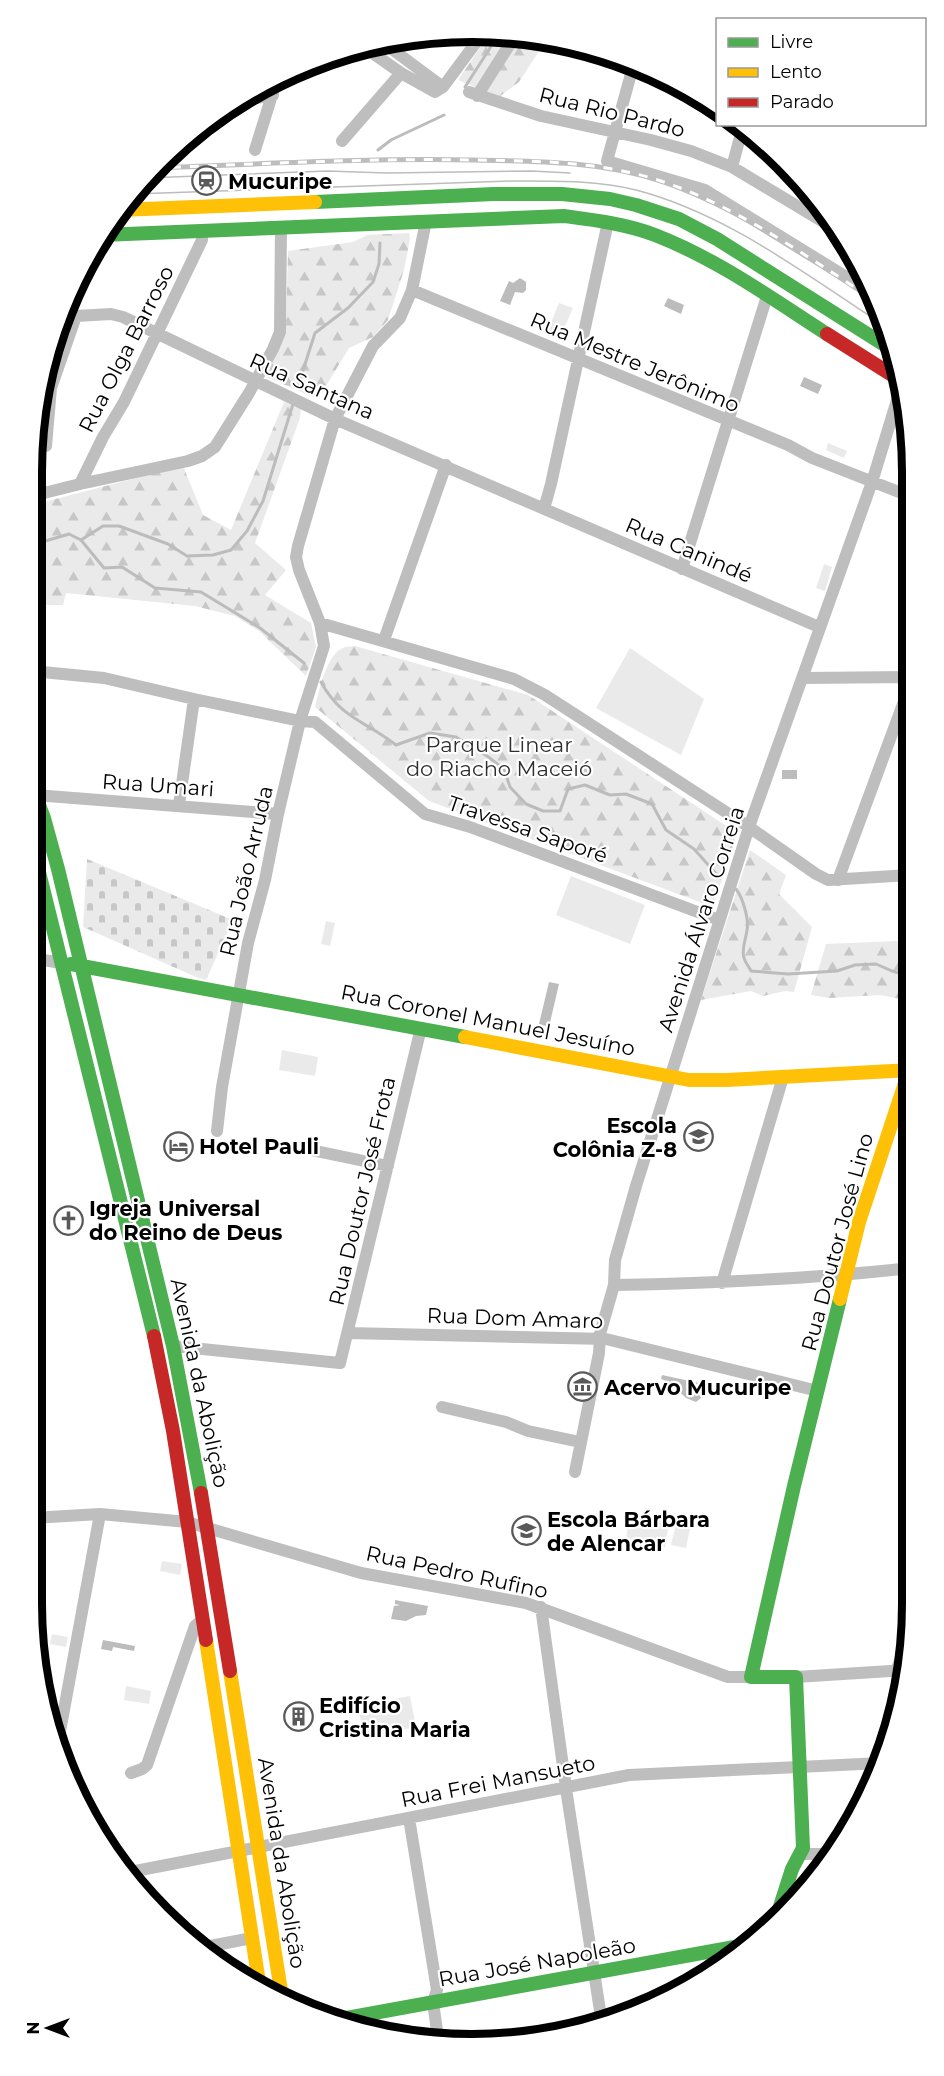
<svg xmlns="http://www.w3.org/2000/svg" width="944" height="2076" font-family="Montserrat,sans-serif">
<defs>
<pattern id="grass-dots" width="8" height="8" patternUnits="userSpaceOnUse" patternTransform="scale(1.5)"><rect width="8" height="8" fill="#eaeaea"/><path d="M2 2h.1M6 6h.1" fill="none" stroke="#c7c7c7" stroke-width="1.8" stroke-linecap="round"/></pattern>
<pattern id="forest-firs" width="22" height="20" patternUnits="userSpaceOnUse" patternTransform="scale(1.5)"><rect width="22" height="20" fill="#eaeaea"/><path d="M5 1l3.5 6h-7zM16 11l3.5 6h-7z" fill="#c7c7c7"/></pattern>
<pattern id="cemetery-stones" width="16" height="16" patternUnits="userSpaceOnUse" patternTransform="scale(1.5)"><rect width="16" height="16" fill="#eaeaea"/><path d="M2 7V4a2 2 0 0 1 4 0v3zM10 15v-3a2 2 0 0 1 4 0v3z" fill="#c7c7c7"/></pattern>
</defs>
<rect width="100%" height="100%" fill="#fff"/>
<path fill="url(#grass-dots)" d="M 61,317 L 73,323 L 57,349 L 52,346 Z
M 32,900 L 35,917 L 44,923 L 43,945 L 32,944 Z"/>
<path fill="url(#forest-firs)" d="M 490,33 L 547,39 L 519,82 L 499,97 L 458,80 Z
M 409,233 L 410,239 L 404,270 L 388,320 L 373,337 L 349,348 L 318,399 L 266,377 L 280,347 L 286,326 L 288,251 L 353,242 L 367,235 Z
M 284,402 L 301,409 L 300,418 L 255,543 L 286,570 L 265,595 L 311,623 L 316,647 L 306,676 L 259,631 L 235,616 L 195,606 L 66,593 L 63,605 L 32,605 L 32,505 L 183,466 L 203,515 L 231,530 Z
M 355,646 L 528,695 L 737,833 L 713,907 L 429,801 L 315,707 C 319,691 326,657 341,649 C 345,646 350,647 355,646 Z
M 750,850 L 786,875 L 779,894 L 812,927 L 794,992 L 785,991 L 763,996 L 751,991 L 701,1000 Z
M 896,941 L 910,946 L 911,1001 L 880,995 L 829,998 L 811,995 L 826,944 Z"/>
<path fill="url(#cemetery-stones)" d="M 87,859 L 233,920 L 206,980 L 196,977 L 83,927 Z"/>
<path fill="#eaeaea" d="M 559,303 L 573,308 L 561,335 L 548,330 Z
M 828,443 L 847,451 L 844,458 L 826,450 Z
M 824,564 L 832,567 L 825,591 L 816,588 Z
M 630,648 L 704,699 L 681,755 L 596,708 Z
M 571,876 L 645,905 L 630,944 L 556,915 Z
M 326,921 L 335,923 L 330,946 L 321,944 Z
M 282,1050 L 318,1057 L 315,1076 L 279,1070 Z
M 629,1516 L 669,1522 L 665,1547 L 626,1540 Z
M 678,1516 L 692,1519 L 686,1548 L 671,1545 Z
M 162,1561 L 182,1564 L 180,1575 L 160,1571 Z
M 52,1634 L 68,1637 L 66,1647 L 50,1644 Z
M 126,1686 L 151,1691 L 149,1704 L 124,1700 Z
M 410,1696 L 416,1727 L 364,1737 L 358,1706 Z"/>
<path fill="#bcbcbc" d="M 520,278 L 526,282 L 526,290 L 523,293 L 515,292 L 510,305 L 500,301 L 509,281 L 513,283 Z
M 668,298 L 684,305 L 681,314 L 664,306 Z
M 804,377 L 822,385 L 818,394 L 800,386 Z
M 782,770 L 797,770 L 797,779 L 782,779 Z
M 549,982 L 559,984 L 549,1027 L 539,1024 Z
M 662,1375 L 699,1383 L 698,1391 L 701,1394 L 701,1398 L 696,1402 L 686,1398 L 671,1384 L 671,1383 L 661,1379 Z
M 395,1600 L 428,1606 L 426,1615 L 416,1616 L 406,1621 L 391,1619 L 394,1606 L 400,1605 L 395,1604 Z
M 103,1640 L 135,1646 L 134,1651 L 113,1647 L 112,1651 L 101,1649 Z"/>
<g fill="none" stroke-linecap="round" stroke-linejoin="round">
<path stroke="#bcbcbc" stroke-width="3" d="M 465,87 L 499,34
M 378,150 L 391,140 L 444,115
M 298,386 L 315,333 L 348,308 L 373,282 L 379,264 L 380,243
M 81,540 L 103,526 L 119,526 L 168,544 L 187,556 L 213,555 L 231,550 L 247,531 L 263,501 L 293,404
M 32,545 L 69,534 L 81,540 L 104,568 L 122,567 L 155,588 L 201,592 L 260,628 L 304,663
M 321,682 C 341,719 366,721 396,745 L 430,733 L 456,737 L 487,756 L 504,769 L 510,787 L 526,804 L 543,811 L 560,811 L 568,789 L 585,785 L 610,795 L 626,794 L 652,804 L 666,830 L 694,849 L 720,878
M 736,889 C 743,898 749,919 747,930 C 746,939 741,949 744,958 C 745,962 749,967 751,971 L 788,974 L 837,971 L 855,965 L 876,964 L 892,971 L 910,976"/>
<path stroke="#bebebe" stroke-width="12" d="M 381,41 L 443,87
M 364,47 L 401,73 L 435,92 L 443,87 L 483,33
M 634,63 L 607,161 L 705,190 L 874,294
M 469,92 L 541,116 L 651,140 L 691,151 L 732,167 L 837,230
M 477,96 L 515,36
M 235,102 L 273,95
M 342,141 L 401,73
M 255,150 L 277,79
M 732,167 L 743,126
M 426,221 L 412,290 L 788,445 L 812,458 L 909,496
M 63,310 L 76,316 L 111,314 L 123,317 L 335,419 L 819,627
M 51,350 L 62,355
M 46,446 L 51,388 L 76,316
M 80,484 L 103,437 L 124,402 L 202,240 L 202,230
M 32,496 L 80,484 L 188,461 L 202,456 L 215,447 L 249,393 L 273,349 L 280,332 L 281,227
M 544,509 L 551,484 L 608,222
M 682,569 L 767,296
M 320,623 L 514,679 L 545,695 L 749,827 L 816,874 L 828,880 L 910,875
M 384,640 L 446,465
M 32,671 L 104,678 L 194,699 L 300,721 L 315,722 L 425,814 L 470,827 L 719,920
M 802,678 L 910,677
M 35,795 L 278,814
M 179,805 L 194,699
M 838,880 L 910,685
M 32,958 L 61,963
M 217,1131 L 222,1087 L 248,943 L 265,880 L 278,814 L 300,721 L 324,646 L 320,623 L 299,570 L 296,557 L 298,546 L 335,419 L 373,346 L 400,318 L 412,290
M 311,1150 L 388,1166
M 722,1283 L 783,1077
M 614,1285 C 713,1283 812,1279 911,1268
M 348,1333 L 606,1339 L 818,1391
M 173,1346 L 340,1363 L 421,1028
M 442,1407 L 506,1422 L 528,1431 L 580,1442
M 575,1472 L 599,1353 L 600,1334 L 614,1285 L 615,1260 L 636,1186 L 749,827 L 872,482 L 901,387
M 32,1518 L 100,1514 L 187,1522 L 361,1573 L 526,1603 L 728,1677 L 751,1677
M 541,1607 L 567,1795 L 602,2024
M 896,1671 L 909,1636
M 796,1677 L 906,1670
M 59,1737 L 100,1514
M 131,1773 L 142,1769 L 147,1765 L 195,1626 L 203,1619
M 409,1818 L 437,1990 L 433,2002 L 438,2038
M 801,1854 L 828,1854
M 125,1873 L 629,1775 L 882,1763
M 205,1947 L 252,1938"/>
<path stroke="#4caf50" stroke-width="14" d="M 315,202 L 494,194 L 562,194 L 610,199 L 636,205 L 679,219 L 717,239 L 891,349
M 102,235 L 564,216 C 594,220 626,224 655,235 C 717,259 771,298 827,334
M 32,787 L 44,818 L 58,869 L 173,1346 L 201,1493
M 32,844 L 154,1336
M 71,964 L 465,1037
M 777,1916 L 792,1869 L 803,1848 L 796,1677 L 751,1677 L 794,1486 L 840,1299
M 341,2019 L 740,1946"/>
<path stroke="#ffc107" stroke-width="14" d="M 120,210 L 315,202
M 465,1037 L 689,1080 L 727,1080 L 911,1070
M 840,1299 L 859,1222 L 911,1065
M 206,1640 L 260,1989
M 230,1671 L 282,1997"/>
<path stroke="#c62828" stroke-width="14" d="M 827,334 L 900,380
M 154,1336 L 173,1431 L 206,1640
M 201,1493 L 230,1671"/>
<path stroke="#bdbdbd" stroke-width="1.5" d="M 146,178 L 327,171 L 387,173 L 532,171 L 570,173
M 133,194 L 512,181 C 553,181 596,180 636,190 C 728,214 806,275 885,326"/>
<defs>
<path id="rail" d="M 154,168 C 260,164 366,158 473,160 C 536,161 600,161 661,181 C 739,207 810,259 879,303"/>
</defs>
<use href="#rail" stroke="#bdbdbd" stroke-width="5"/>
<use href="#rail" stroke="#fff" stroke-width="3" stroke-dasharray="9" stroke-linecap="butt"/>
</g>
<defs>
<symbol id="station-ring" viewBox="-11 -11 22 22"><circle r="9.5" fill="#fff" stroke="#595959" stroke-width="1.5"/><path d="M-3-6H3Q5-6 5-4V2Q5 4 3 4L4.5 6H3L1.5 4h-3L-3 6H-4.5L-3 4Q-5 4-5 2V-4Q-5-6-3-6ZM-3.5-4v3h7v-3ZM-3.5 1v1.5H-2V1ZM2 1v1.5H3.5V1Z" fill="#595959"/></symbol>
<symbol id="school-ring" viewBox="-11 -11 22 22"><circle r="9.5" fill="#fff" stroke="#595959" stroke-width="1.5"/><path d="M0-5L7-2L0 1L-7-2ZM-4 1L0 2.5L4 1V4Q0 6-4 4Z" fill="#595959"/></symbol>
<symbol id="hotel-ring" viewBox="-11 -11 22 22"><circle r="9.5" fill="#fff" stroke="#595959" stroke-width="1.5"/><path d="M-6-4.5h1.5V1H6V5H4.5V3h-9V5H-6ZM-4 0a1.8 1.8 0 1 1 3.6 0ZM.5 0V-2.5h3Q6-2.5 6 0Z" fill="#595959"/></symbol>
<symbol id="church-ring" viewBox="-11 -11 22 22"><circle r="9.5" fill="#fff" stroke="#595959" stroke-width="1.5"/><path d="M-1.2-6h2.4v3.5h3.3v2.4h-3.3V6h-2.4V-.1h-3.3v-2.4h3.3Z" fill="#595959"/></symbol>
<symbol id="museum-ring" viewBox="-11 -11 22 22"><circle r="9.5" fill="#fff" stroke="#595959" stroke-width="1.5"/><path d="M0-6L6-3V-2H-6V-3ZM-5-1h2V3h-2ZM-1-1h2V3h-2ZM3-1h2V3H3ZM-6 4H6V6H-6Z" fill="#595959"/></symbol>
<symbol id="building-ring" viewBox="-11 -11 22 22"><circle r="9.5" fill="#fff" stroke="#595959" stroke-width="1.5"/><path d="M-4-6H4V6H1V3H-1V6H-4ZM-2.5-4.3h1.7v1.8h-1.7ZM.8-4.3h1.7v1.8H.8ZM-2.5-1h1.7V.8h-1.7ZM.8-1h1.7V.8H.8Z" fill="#595959"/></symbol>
</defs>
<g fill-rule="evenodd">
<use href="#station-ring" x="190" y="164" width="33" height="33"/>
<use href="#school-ring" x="682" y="1120" width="33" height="33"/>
<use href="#hotel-ring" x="162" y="1130" width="33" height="33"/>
<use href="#church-ring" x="52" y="1204" width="33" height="33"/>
<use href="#museum-ring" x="566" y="1370" width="33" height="33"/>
<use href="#school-ring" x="510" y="1514" width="33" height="33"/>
<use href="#building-ring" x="282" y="1700" width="33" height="33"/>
</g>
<g text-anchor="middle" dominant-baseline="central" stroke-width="4.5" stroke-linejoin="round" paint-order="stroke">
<g font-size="21" fill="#000" stroke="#fff">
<text transform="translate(612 112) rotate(14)">Rua Rio Pardo</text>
<text transform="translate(126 349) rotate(-63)">Rua Olga Barroso</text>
<text transform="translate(635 362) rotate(23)">Rua Mestre Jerônimo</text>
<text transform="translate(312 386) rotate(24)">Rua Santana</text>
<text transform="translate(689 550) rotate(23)">Rua Canindé</text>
<text transform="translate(158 785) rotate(4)">Rua Umari</text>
<text transform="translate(528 829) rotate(19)">Travessa Saporé</text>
<text transform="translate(246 871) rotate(-77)">Rua João Arruda</text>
<text transform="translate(701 919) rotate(-72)">Avenida Álvaro Correia</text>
<text transform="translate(488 1020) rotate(11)">Rua Coronel Manuel Jesuíno</text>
<text transform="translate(362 1191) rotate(-77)">Rua Doutor José Frota</text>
<text transform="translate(837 1242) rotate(-75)">Rua Doutor José Lino</text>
<text transform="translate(515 1318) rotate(2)">Rua Dom Amaro</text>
<text transform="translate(200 1383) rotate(78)">Avenida da Abolição</text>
<text transform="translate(457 1572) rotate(12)">Rua Pedro Rufino</text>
<text transform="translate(498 1781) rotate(-11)">Rua Frei Mansueto</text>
<text transform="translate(282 1863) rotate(81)">Avenida da Abolição</text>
<text transform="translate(537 1962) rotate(-10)">Rua José Napoleão</text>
</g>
<g font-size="21" font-weight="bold" fill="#000" stroke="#fff" text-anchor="start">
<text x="228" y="181">Mucuripe</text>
<text x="677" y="1125" text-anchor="end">Escola<tspan x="677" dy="24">Colônia Z-8</tspan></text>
<text x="199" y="1146">Hotel Pauli</text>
<text x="89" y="1208">Igreja Universal<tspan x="89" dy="24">do Reino de Deus</tspan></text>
<text x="604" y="1387">Acervo Mucuripe</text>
<text x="547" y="1519">Escola Bárbara<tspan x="547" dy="24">de Alencar</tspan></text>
<text x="319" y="1705">Edifício<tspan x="319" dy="24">Cristina Maria</tspan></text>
</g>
<g font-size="21" fill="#2f2f2f" stroke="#fff">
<text x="499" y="744">Parque Linear<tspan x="499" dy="24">do Riacho Maceió</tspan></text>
</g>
</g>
<path d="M0 0H944V2076H0ZM472 42H472A430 430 0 0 1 902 472V1604A430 430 0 0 1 472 2034H472A430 430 0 0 1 42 1604V472A430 430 0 0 1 472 42Z" fill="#fff" fill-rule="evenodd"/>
<path fill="none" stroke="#000" stroke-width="8" d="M472 42H472A430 430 0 0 1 902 472V1604A430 430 0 0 1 472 2034H472A430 430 0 0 1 42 1604V472A430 430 0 0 1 472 42Z"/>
<rect x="716" y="18" width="210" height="108" fill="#ffffff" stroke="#999999" stroke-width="1.5"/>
<rect x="728" y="38" width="30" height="9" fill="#4caf50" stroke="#999999" stroke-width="1.5"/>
<text x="770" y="48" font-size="18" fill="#000000">Livre</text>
<rect x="728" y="68" width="30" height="9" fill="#ffc107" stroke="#999999" stroke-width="1.5"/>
<text x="770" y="78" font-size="18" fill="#000000">Lento</text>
<rect x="728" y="98" width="30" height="9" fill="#c62828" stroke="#999999" stroke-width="1.5"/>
<text x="770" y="108" font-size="18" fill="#000000">Parado</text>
<g transform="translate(48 2028) rotate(270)" stroke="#ffffff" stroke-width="4.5" paint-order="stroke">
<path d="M0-4.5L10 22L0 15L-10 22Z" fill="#000000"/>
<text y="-9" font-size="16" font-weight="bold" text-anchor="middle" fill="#000000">N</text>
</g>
</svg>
